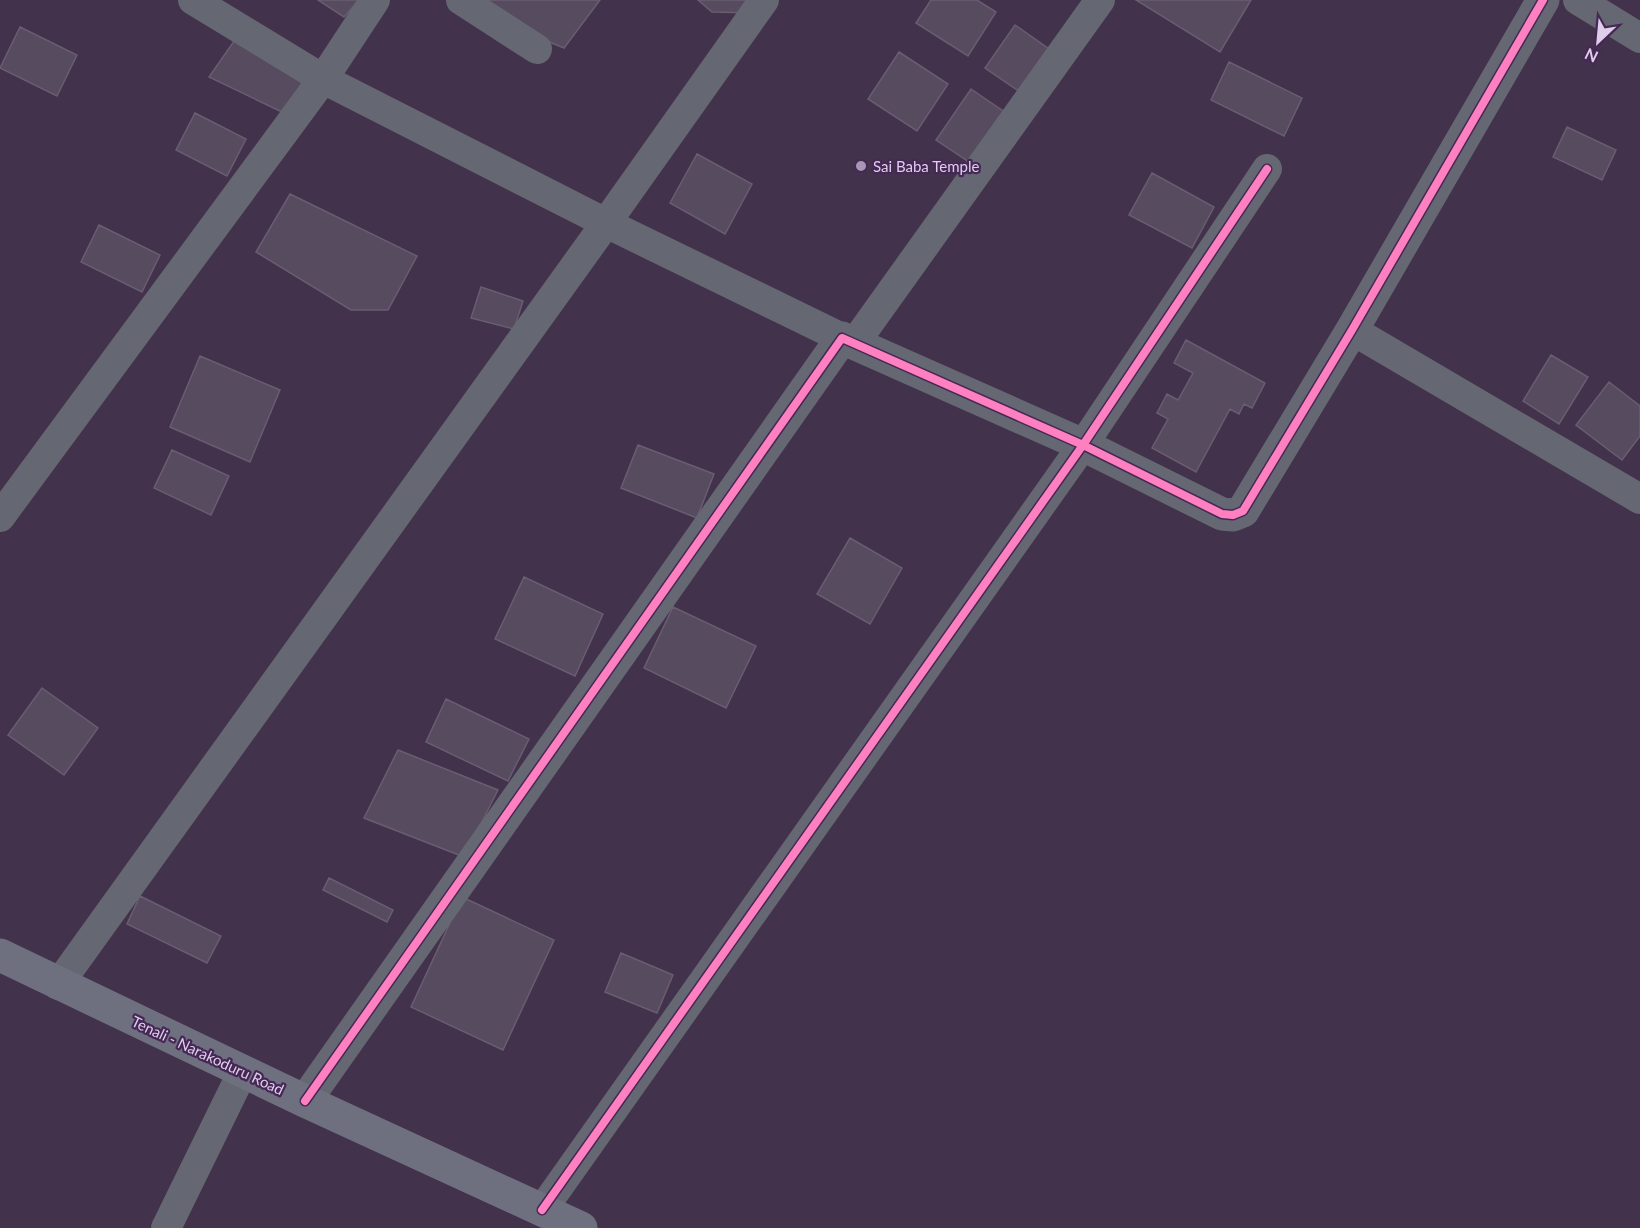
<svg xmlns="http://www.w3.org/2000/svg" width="1640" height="1228" font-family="Lato,sans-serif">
<rect width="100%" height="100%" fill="#42324c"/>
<path fill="#574b5f" stroke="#6a5d72" stroke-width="1.5" d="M 318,0 L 359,0 L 344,17 Z
M 490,0 L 600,0 L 564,48 L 542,39 L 486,6 Z
M 698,0 L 762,0 L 755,13 L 712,12 Z
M 931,0 L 977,0 L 996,12 L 968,56 L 916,23 Z
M 1136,0 L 1251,0 L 1220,52 Z
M 1015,25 L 1052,51 L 1023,94 L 985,68 Z
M 20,27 L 77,55 L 57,96 L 0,68 Z
M 237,37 L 306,78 L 282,112 L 209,77 Z
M 899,52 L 948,84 L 917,131 L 868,99 Z
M 1229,62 L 1302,98 L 1284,136 L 1211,100 Z
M 971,89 L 1006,113 L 972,164 L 936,140 Z
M 195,113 L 246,139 L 227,176 L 176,150 Z
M 1567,127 L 1616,150 L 1602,180 L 1553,157 Z
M 697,154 L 752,184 L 725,234 L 670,203 Z
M 1152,173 L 1214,207 L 1192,248 L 1129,215 Z
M 290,194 L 417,256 L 388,310 L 351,310 L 256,252 Z
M 99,225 L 160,255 L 142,292 L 81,262 Z
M 481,287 L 523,301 L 514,329 L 471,318 Z
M 1186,340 L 1265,383 L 1252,408 L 1244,404 L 1239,414 L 1230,409 L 1196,472 L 1152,448 L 1168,419 L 1157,413 L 1167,394 L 1178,400 L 1193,373 L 1174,363 Z
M 1551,355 L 1588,377 L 1559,424 L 1523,401 Z
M 200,356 L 280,390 L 250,462 L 170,427 Z
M 1609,382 L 1640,406 L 1640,436 L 1622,460 L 1576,425 Z
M 638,445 L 714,474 L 697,518 L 621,488 Z
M 172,450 L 229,476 L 211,515 L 154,488 Z
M 850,538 L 902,568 L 870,624 L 817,594 Z
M 524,577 L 603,614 L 575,676 L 495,639 Z
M 673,607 L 756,646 L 726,708 L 644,668 Z
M 42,688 L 98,728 L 64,775 L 8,735 Z
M 446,699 L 529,739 L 508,781 L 426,742 Z
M 398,750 L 498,790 L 464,857 L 364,818 Z
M 329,878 L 393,910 L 387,922 L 323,890 Z
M 140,896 L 221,936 L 207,963 L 127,924 Z
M 462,897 L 554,940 L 503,1050 L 411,1007 Z
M 621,953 L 673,975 L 657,1013 L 605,992 Z"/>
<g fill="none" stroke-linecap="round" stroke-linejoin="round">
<path stroke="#656872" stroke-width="30" d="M 193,0 L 323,79 L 606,223 L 842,338
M 461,0 L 537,49
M 1578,0 L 1640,38
M 1352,330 L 1640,499
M 854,344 L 1100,0
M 0,517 L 323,79 L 375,0
M 58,985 L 606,223 L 764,0
M 542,1210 L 1083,445 L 1267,169
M 166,1228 L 243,1071"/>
<path stroke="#656872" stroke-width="33" d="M 305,1101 L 842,338 L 1083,445 L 1222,514 L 1233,515 L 1243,511 L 1352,330 L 1543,0"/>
<path stroke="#6f707f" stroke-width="33" d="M 0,955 L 305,1101 L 581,1228"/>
<defs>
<path id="cycleway" d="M 305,1101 L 842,338 L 1083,445 L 1222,514 L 1233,515 L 1243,511 L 1352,330 L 1543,0
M 542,1210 L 1083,445 L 1267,169"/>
</defs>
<use href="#cycleway" stroke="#462856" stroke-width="11"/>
<use href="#cycleway" stroke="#ff80c0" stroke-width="8"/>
</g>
<circle fill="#a897b3" stroke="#462856" stroke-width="2" cx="861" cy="166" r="6"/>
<g text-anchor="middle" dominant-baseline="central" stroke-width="4.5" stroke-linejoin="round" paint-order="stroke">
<g font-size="15" fill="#dfceea" stroke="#462856" text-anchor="start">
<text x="873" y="166">Sai Baba Temple</text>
</g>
<g font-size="15" fill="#dfceea" stroke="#462856">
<text transform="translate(208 1055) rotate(25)">Tenali - Narakoduru Road</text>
</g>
</g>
<g transform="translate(1598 42) rotate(206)" stroke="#462856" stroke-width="4.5" paint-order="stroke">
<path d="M0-4.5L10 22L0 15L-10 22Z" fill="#dfceea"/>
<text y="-9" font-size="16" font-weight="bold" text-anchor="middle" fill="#dfceea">N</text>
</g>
</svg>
